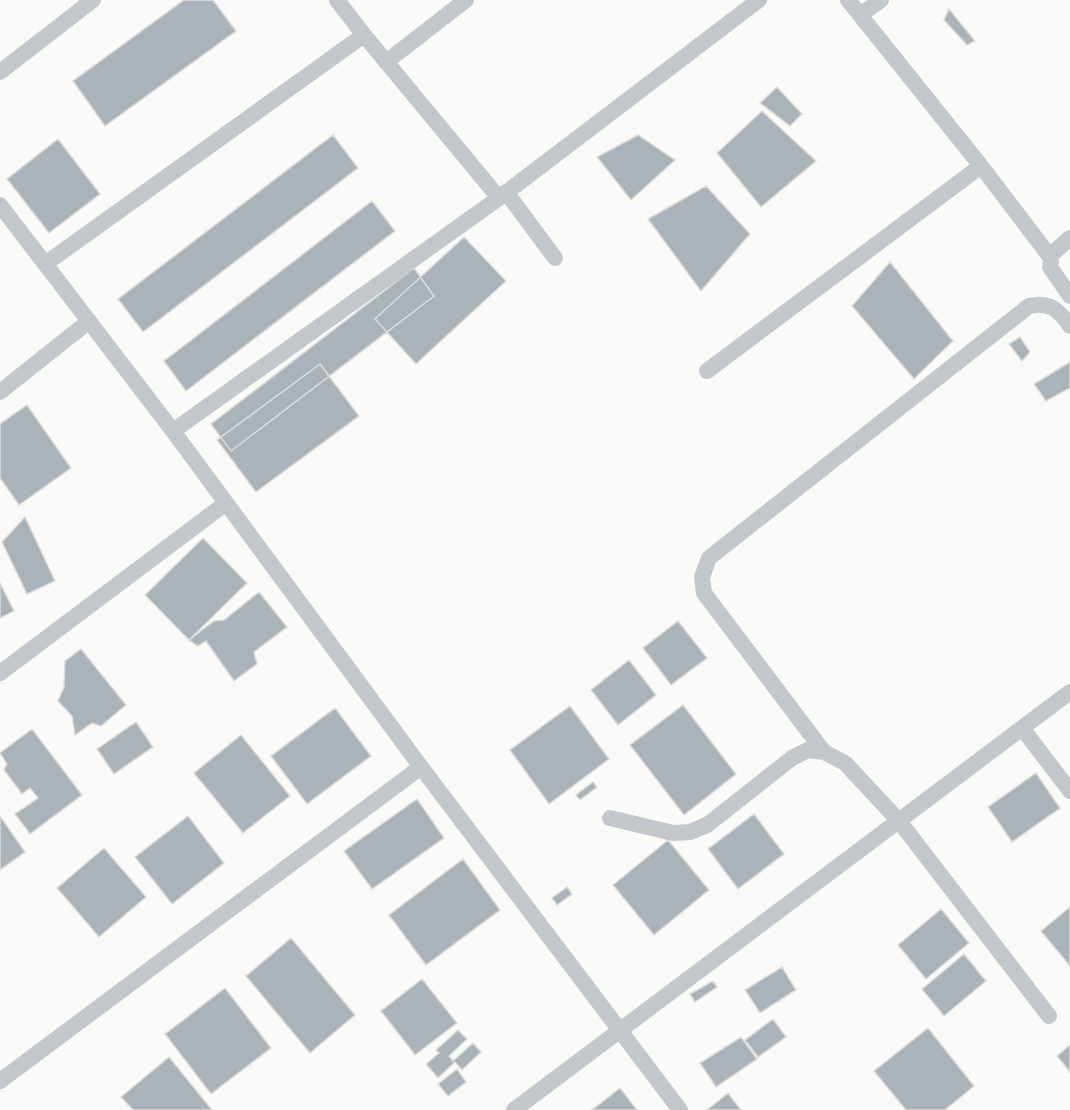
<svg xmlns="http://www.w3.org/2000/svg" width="1070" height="1110" font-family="'DejaVu Sans',sans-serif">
<rect width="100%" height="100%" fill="#fafaf8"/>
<path fill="#aab3b9" stroke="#dcdcda" stroke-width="1.5" d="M 184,0 L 213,0 L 236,31 L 105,126 L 73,81 Z
M 949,9 L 975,41 L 967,45 L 944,20 Z
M 777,87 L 802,114 L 790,126 L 760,103 Z
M 762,111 L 816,161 L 761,207 L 717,153 Z
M 333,135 L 358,168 L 143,332 L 118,299 Z
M 638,135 L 675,160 L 631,200 L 597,157 Z
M 58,139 L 100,194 L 49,233 L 7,179 Z
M 706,186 L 750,234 L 701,291 L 648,219 Z
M 372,201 L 395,231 L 186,391 L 164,361 Z
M 464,237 L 506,281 L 416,364 L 375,319 Z
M 890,262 L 953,341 L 914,379 L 852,306 Z
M 414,268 L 434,296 L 231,451 L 211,424 Z
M 1020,337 L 1030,352 L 1022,361 L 1009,344 Z
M 1070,362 L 1070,388 L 1046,401 L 1034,384 Z
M 320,364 L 359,416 L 256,492 L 217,440 Z
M 27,405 L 71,468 L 19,505 L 0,478 L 0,424 Z
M 25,517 L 55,581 L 27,594 L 2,542 Z
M 203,538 L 247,583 L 189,640 L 145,595 Z
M 0,583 L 14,611 L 0,618 Z
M 259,592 L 287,627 L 254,652 L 257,664 L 234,681 L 206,641 L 198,646 L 189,640 L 214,621 L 224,620 Z
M 678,621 L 707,658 L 671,685 L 643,648 Z
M 81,649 L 126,705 L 101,726 L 92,723 L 75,735 L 72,716 L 58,701 L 64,687 L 65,661 Z
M 629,660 L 656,695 L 618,725 L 591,690 Z
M 683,705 L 736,774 L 684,815 L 630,745 Z
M 570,706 L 609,759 L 549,804 L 510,750 Z
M 335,708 L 371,756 L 307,804 L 271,756 Z
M 136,722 L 153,747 L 114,774 L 97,749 Z
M 32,729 L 82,795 L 30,834 L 15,814 L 38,798 L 30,788 L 22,794 L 4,770 L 7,764 L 0,753 Z
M 241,735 L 290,796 L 243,833 L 194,773 Z
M 1036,773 L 1060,808 L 1012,842 L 988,807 Z
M 593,782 L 597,787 L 580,800 L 576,795 Z
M 417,799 L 444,838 L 372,889 L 344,851 Z
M 754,814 L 784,854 L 738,889 L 708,849 Z
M 0,816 L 25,852 L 0,870 Z
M 188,816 L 224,863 L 172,904 L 135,857 Z
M 668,840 L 709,890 L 654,935 L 613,885 Z
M 104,848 L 146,897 L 99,937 L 57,888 Z
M 463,859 L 500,910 L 426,965 L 389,915 Z
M 567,887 L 572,894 L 557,905 L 552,898 Z
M 1070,907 L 1070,966 L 1041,931 Z
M 941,909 L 969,943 L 926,979 L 898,945 Z
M 291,938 L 355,1015 L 310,1053 L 246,976 Z
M 964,954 L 986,981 L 944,1016 L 922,989 Z
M 782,967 L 796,990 L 760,1013 L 745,990 Z
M 422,979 L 457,1023 L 415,1055 L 381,1011 Z
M 713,981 L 717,987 L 695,1002 L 690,994 Z
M 225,988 L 271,1048 L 211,1094 L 165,1034 Z
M 773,1019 L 786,1037 L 758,1057 L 745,1040 Z
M 928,1028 L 974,1086 L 945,1110 L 906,1110 L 874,1071 Z
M 458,1030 L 467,1039 L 449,1056 L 453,1061 L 473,1043 L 481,1052 L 462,1070 L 455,1062 L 438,1078 L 426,1064 L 439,1053 L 436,1050 Z
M 741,1037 L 757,1059 L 716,1087 L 700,1063 Z
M 1070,1045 L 1070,1072 L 1057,1056 Z
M 169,1057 L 212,1110 L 133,1110 L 121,1097 Z
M 457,1069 L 466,1082 L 448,1096 L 438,1084 Z
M 620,1088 L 637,1110 L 592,1110 Z
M 728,1093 L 741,1110 L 707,1110 Z"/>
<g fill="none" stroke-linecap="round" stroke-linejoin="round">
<path stroke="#c3c8cc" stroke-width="16" d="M 848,0 L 981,166 L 1051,258
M 860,15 L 881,0
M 364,35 L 499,198
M 386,62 L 466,0
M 0,72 L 93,0
M 506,192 L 555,258
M 0,205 L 173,431 L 421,767 L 680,1110
M 1070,238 L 1052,254 L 1050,267 L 1070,296
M 45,264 L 364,35 L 337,0
M 707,371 L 981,166
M 0,392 L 88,322
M 173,431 L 499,198 L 759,0
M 0,673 L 226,503
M 1022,728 L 1070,791
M 824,752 L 704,593 L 702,577 L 709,558 L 1029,306 C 1049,301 1059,310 1070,326
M 610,818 L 673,833 L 690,832 L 707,825 L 792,758 L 808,750 L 824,752 L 845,763 L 899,821 L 1049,1016
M 0,1081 L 421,767
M 514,1110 L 1070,692"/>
</g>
</svg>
